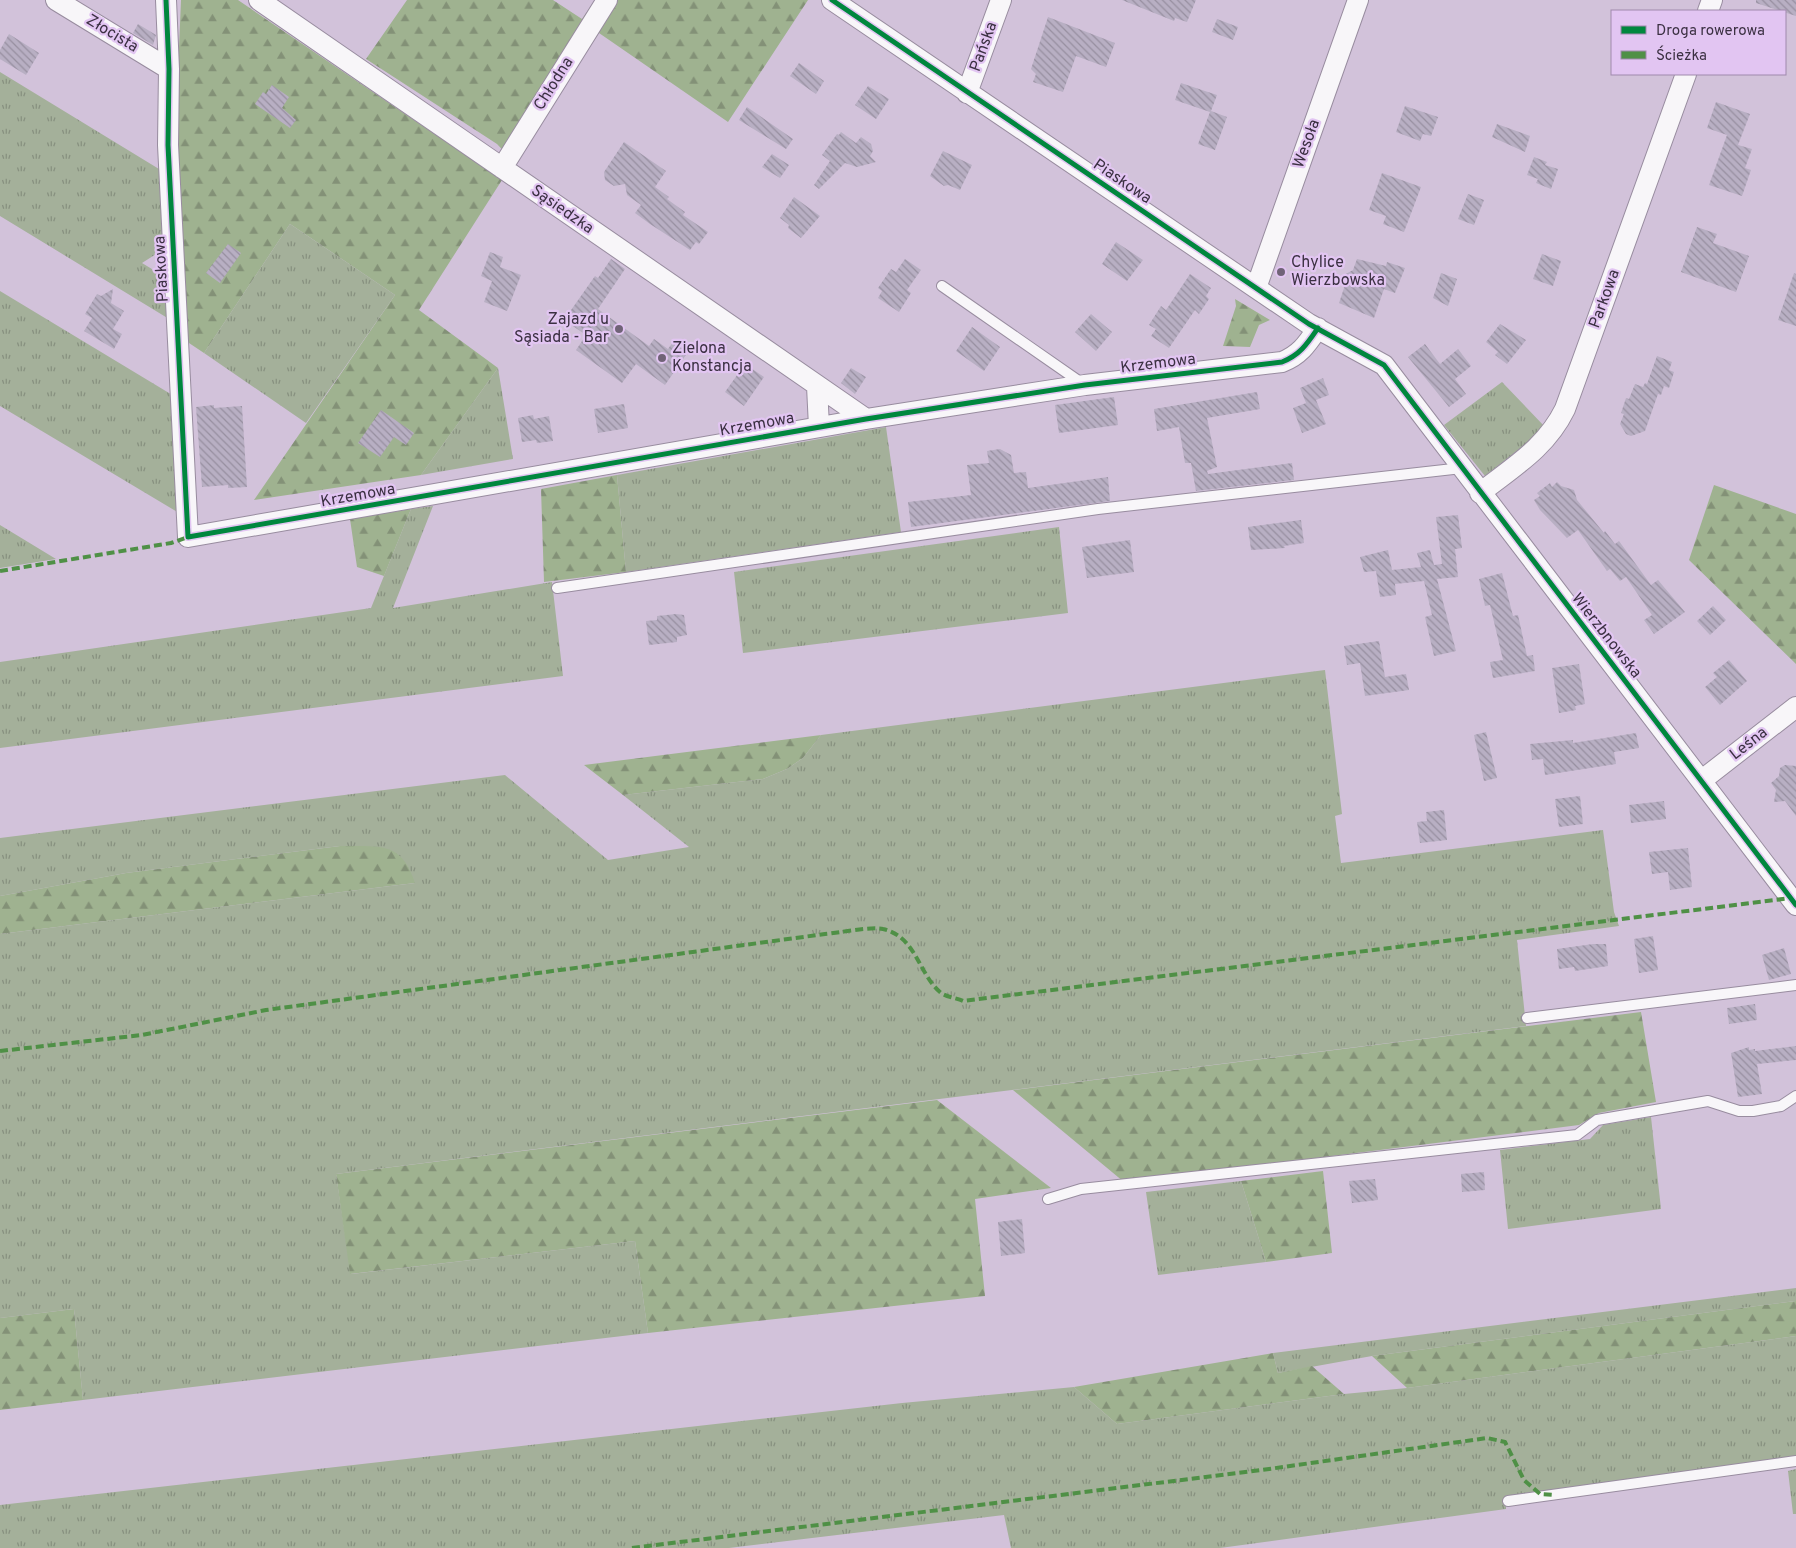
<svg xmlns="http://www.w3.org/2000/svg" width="1796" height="1548" font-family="Overpass,sans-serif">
<defs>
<pattern id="grass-tufts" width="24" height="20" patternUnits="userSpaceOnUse" patternTransform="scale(1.25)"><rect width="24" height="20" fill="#a4b09a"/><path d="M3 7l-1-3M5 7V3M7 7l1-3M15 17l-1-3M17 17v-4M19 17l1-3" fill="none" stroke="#87907f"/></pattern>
<pattern id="forest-firs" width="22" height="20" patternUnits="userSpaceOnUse" patternTransform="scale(1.25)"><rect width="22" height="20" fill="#9fb290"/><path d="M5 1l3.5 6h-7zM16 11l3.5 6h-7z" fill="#839177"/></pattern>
<pattern id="building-back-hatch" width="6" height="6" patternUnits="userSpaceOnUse" patternTransform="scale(1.25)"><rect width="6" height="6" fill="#b8afc3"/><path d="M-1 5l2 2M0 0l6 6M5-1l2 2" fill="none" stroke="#978fa0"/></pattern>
</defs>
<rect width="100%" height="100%" fill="#d2c2da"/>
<path fill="url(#grass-tufts)" d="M 0,72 L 159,169 L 164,249 L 142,263 L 170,280 L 174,322 L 0,216 Z
M 290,224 L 395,295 L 306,423 L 204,353 Z
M 0,291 L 174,396 L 179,513 L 0,406 Z
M 498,368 L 513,459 L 421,475 Z
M 1502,382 L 1546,428 L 1485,476 L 1444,425 Z
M 886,427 L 901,532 L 626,572 L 617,475 Z
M 433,506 L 393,608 L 552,582 L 563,676 L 0,748 L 0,662 L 371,608 L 411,509 Z
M 0,525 L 56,559 L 0,568 Z
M 1059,527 L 1068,613 L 743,653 L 734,572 Z
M 1325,670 L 1342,814 L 1335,816 L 1341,863 L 1603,830 L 1614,912 L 1619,926 L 1517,940 L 1526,1026 L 336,1174 L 351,1274 L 635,1241 L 648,1333 L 83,1400 L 74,1309 L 0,1318 L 0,934 L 415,883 L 340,846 L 126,873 L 0,896 L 0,838 L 505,775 L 608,860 L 689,847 L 623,795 L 763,779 L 787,769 L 803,758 L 821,735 Z
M 1651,1117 L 1661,1209 L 1508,1229 L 1500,1150 L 1590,1139 L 1603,1125 Z
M 1241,1181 L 1266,1262 L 1158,1275 L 1146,1192 Z
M 1796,1288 L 1796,1301 L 1372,1356 L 1278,1373 L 1273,1353 Z
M 1796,1336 L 1796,1456 L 1505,1496 L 1506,1509 L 1220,1548 L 1011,1548 L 1004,1515 L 729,1548 L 0,1548 L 0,1505 L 902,1403 L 1074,1387 L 1117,1424 L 1344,1394 L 1407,1388 Z
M 1796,1469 L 1796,1514 L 1793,1514 L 1788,1471 Z"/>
<path fill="url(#forest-firs)" d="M 181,0 L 238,0 L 502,180 L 419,310 L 498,368 L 421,475 L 254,500 L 395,295 L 290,224 L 204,353 L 186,341 L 175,143 Z
M 407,0 L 553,0 L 582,19 L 595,0 L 808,0 L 728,122 L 599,33 L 514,162 L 497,144 L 366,59 Z
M 1235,299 L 1270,320 L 1259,325 L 1250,347 L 1223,346 L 1236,306 Z
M 617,475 L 626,572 L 544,582 L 541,489 Z
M 1714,485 L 1796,514 L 1796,664 L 1689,560 Z
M 411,509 L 384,576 L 357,567 L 350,519 Z
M 821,735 L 803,758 L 787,769 L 763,779 L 623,795 L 584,765 Z
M 340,846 C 379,847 401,840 415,883 L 0,934 L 0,896 L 126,873 Z
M 1641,1012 L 1656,1102 L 1599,1113 L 1579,1125 L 1124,1182 L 1013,1090 Z
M 937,1100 L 1051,1188 L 975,1199 L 985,1296 L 648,1333 L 635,1241 L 350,1274 L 336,1174 Z
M 1323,1171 L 1332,1253 L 1266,1262 L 1241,1181 Z
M 1796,1301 L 1796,1336 L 1407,1388 L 1372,1356 Z
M 74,1309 L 83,1400 L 0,1410 L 0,1318 Z
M 1273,1353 L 1278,1373 L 1312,1366 L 1344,1394 L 1117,1424 L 1074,1387 Z"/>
<path fill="url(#building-back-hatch)" d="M 1122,0 L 1196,0 L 1187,22 L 1175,18 L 1174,21 Z
M 1756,0 L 1796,0 L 1796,16 L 1756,3 Z
M 1048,17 L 1115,43 L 1106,67 L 1076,56 L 1063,92 L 1033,82 L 1036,74 L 1031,69 Z
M 1217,19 L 1238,27 L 1233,40 L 1212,32 Z
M 138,24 L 156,35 L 153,45 L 133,33 Z
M 9,34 L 39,53 L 26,75 L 0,59 L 0,50 Z
M 799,63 L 824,81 L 816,94 L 790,76 Z
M 1181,83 L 1217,95 L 1211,111 L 1227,117 L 1215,150 L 1198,144 L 1210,112 L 1175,100 Z
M 272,85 L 289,97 L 282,108 L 296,120 L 290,128 L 255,104 L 263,92 L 266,94 Z
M 868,86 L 889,99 L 876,119 L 855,105 Z
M 1716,102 L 1750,114 L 1738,145 L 1752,149 L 1745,168 L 1751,170 L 1742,196 L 1709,185 L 1727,135 L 1707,128 Z
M 1405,106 L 1438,117 L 1431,136 L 1423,134 L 1420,141 L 1396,132 Z
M 747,107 L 793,139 L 786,149 L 739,120 Z
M 1497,124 L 1530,136 L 1525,152 L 1492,137 Z
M 841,132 L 856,143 L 861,137 L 871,144 L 873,151 L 870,156 L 876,162 L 857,167 L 845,163 L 819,189 L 814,185 L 830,161 L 822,155 L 837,134 L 839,135 Z
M 624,142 L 666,171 L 655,187 L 669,197 L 667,199 L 685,212 L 683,215 L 708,232 L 699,244 L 696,242 L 690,250 L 650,224 L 635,213 L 641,205 L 627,195 L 625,184 L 614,186 L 605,180 L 604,172 Z
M 943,151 L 972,165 L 960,190 L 948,185 L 944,186 L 930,176 Z
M 772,154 L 789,165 L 780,178 L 762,167 Z
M 1534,157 L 1547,162 L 1545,165 L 1558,169 L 1551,189 L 1536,183 L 1538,179 L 1527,175 Z
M 1382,173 L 1421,187 L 1404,232 L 1383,224 L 1386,216 L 1369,210 Z
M 1468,194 L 1484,200 L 1474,225 L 1458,219 Z
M 794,197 L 820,216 L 801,238 L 788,228 L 789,225 L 780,218 Z
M 1697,227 L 1717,234 L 1713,243 L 1749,256 L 1736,292 L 1681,272 Z
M 1116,242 L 1143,260 L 1127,281 L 1102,264 Z
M 228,244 L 241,253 L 220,283 L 206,273 Z
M 490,252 L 503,257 L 500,267 L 521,275 L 507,311 L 484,302 L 492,281 L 481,276 Z
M 1542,254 L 1561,261 L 1553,286 L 1533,279 Z
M 611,259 L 625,269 L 598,309 L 649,346 L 654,339 L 668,349 L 673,342 L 688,352 L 665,385 L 636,364 L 622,383 L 576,350 L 586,335 L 564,320 L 595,276 L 598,278 Z
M 905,259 L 921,270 L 907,290 L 911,293 L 899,312 L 878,298 L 882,291 L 878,288 L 891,269 L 896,272 Z
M 1357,259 L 1386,266 L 1387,262 L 1405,268 L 1395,293 L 1384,289 L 1374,318 L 1339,303 L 1344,288 L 1342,281 L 1344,275 L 1353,270 Z
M 1441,273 L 1457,279 L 1448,306 L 1433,298 Z
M 1794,273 L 1796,274 L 1796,326 L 1778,320 Z
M 1190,274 L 1211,288 L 1206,296 L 1209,299 L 1199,314 L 1195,310 L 1169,348 L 1151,336 L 1156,329 L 1149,325 L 1161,306 L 1166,310 Z
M 113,289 L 111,303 L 124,311 L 113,329 L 122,334 L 114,349 L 84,331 L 92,318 L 85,314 L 97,294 L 101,296 Z
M 1091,314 L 1112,332 L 1096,351 L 1075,332 Z
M 1500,324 L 1526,340 L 1507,364 L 1495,355 L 1498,352 L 1486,342 Z
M 972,327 L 1000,347 L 984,371 L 956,351 Z
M 1425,344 L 1440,364 L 1458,349 L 1471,366 L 1455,379 L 1466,394 L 1449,407 L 1408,357 Z
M 1657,356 L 1672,362 L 1669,370 L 1674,372 L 1669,388 L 1664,386 L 1661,395 L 1658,394 L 1645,431 L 1631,436 L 1626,434 L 1620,424 L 1624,414 L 1621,413 L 1626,398 L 1629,399 L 1635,384 L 1643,387 L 1645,383 L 1647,384 Z
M 745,364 L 764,377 L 744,406 L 725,392 Z
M 851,368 L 866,377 L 855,394 L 841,383 Z
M 1323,378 L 1329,395 L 1316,400 L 1326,424 L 1302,433 L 1293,408 L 1306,403 L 1300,388 Z
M 1257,392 L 1260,409 L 1207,418 L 1217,467 L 1207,471 L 1208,474 L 1292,463 L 1294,480 L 1196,491 L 1191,463 L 1185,463 L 1179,427 L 1157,431 L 1154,409 Z
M 1114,397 L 1118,425 L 1059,433 L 1055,405 Z
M 624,404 L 628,428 L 598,433 L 594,409 Z
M 214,405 L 214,408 L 242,406 L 247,487 L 228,488 L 228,485 L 202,487 L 196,407 Z
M 381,410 L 414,433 L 406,445 L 394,437 L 380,457 L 358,443 Z
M 533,415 L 534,419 L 549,416 L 553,441 L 537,443 L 536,440 L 522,442 L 518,418 Z
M 1000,449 L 1011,455 L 1014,473 L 1026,472 L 1028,488 L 1108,477 L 1110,501 L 911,527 L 908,502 L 971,495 L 967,465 L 989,463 L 987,451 Z
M 1557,482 L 1561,486 L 1574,490 L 1577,500 L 1604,533 L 1605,531 L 1615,544 L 1619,541 L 1651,585 L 1658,580 L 1685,612 L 1654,634 L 1644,620 L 1652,615 L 1626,577 L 1620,581 L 1610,569 L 1607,571 L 1578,530 L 1567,538 L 1540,510 L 1534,500 L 1540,496 L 1537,493 L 1550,483 L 1552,487 Z
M 1458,515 L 1462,548 L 1455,549 L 1458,577 L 1437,579 L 1456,651 L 1434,656 L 1425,617 L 1432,615 L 1424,581 L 1395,584 L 1396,595 L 1380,597 L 1376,571 L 1364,572 L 1360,557 L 1388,550 L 1392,570 L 1421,567 L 1417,553 L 1430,550 L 1434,565 L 1442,564 L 1436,517 Z
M 1301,520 L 1304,543 L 1284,546 L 1285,548 L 1251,550 L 1248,527 Z
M 1130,540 L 1134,572 L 1087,578 L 1082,547 Z
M 1502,573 L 1513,616 L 1518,615 L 1527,656 L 1533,655 L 1535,671 L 1493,678 L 1490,662 L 1503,660 L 1490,605 L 1485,606 L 1479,579 Z
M 1713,606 L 1726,620 L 1710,635 L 1697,621 Z
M 676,614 L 684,615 L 687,635 L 677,637 L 677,642 L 649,645 L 646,621 L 657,620 L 657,616 Z
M 1379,641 L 1385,677 L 1406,674 L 1409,690 L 1365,696 L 1360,663 L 1347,665 L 1344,646 Z
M 1729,660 L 1747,681 L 1720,705 L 1705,687 L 1717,677 L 1713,673 Z
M 1579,664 L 1585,704 L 1575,706 L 1576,710 L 1559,713 L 1552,668 Z
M 1486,732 L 1497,778 L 1484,781 L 1474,735 Z
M 1636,733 L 1639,748 L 1614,752 L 1616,764 L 1545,775 L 1543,759 L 1532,760 L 1530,744 L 1573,740 L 1573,743 Z
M 1785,765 L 1796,766 L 1796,816 L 1785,801 L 1774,802 L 1776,790 L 1771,783 L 1779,776 L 1780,768 Z
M 1580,796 L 1583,824 L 1559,827 L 1555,799 Z
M 1664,801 L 1666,819 L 1631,823 L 1629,805 Z
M 1444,810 L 1447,840 L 1420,843 L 1417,822 L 1427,821 L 1426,812 Z
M 1688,848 L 1692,887 L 1670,890 L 1668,872 L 1652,874 L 1649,852 Z
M 1653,936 L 1658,970 L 1639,973 L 1634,939 Z
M 1593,944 L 1606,944 L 1608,966 L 1575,971 L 1574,967 L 1559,969 L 1557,949 Z
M 1784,948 L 1791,974 L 1769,980 L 1762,955 Z
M 1755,1004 L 1757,1020 L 1729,1024 L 1727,1008 Z
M 1796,1046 L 1796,1060 L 1757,1064 L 1762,1094 L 1738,1097 L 1731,1053 L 1749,1047 L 1749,1050 L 1755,1049 L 1755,1051 Z
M 1484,1172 L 1485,1190 L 1462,1192 L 1461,1174 Z
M 1375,1179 L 1378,1200 L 1352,1203 L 1349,1181 Z
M 1022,1219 L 1025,1253 L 1001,1256 L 998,1222 Z"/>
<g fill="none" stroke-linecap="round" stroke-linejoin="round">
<defs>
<path id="service" d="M 942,286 L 1083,384
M 557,588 L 1098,509 L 1462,468
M 1527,1018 L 1796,985
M 1048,1199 L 1081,1189 L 1577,1135 L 1597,1120 L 1708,1101 L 1739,1111 L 1753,1111 L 1781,1106 L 1796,1096
M 1508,1501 L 1796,1461"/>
<path id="minor" d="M 56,0 L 169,69
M 166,0 L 169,69 L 168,145 L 188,537 L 866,419 L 1085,385 L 1282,362 C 1300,355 1307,344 1318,328
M 259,0 L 866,419
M 832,0 L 1309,324 L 1384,365 L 1796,905
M 1708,11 L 1712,0
M 967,93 L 1001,0
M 502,168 L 607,0
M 1256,288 L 1358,0
M 817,386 L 819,427
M 1480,493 C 1513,467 1546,448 1565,409 L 1686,74
M 1702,780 L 1796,707"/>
</defs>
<use href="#service" stroke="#988c9f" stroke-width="12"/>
<use href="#minor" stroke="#988c9f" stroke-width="22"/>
<use href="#service" stroke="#f8f6f9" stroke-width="10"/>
<use href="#minor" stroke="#f8f6f9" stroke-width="20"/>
<path stroke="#4f9046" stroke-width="4" stroke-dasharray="8 4" stroke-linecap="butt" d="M 0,571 L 171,543 L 188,537
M 0,1051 L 142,1035 L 266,1010 L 825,934 C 838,933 872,926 883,929 C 917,937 918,974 941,993 C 947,997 956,998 963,1001 L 1791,898
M 632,1548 L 1262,1470 L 1487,1438 L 1505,1442 L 1524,1480 L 1540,1494 L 1555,1495"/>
<defs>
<path id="cycleway" d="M 166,0 L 169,69 L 168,145 L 188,537 L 866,419 L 1085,385 L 1282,362 C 1300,355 1307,344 1318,328
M 832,0 L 1309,324 L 1384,365 L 1796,905"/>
</defs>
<use href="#cycleway" stroke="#e2c5f2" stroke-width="8"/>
<use href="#cycleway" stroke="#00873e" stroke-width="5"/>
</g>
<g fill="#706377" stroke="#e2c5f2" stroke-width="2">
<circle cx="1281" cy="272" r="5"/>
<circle cx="619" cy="329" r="5"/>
<circle cx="662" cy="358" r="5"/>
</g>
<g text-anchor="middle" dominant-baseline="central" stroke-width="4.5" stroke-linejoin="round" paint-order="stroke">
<g font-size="16" fill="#3b3042" stroke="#e2c5f2">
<text transform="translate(112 34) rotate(31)">Złocista</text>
<text transform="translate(984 47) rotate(-70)">Pańska</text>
<text transform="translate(554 84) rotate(-58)">Chłodna</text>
<text transform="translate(1307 144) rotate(-70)">Wesoła</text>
<text transform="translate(1122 182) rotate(34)">Piaskowa</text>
<text transform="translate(562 210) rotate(35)">Sąsiedzka</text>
<text transform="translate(162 269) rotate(-93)">Piaskowa</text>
<text transform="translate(1605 299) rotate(-70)">Parkowa</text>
<text transform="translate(1158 364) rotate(-7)">Krzemowa</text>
<text transform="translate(757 425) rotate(-10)">Krzemowa</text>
<text transform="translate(358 496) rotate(-10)">Krzemowa</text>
<text transform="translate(1606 636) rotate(52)">Wierzbnowska</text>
<text transform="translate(1749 744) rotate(-38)">Leśna</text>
</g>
<g font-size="16" fill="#3b3042" stroke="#e2c5f2" text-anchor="start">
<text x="1291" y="263">Chylice<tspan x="1291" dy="18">Wierzbowska</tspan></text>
<text x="609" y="320" text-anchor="end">Zajazd u<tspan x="609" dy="18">Sąsiada - Bar</tspan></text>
<text x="672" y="349">Zielona<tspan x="672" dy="18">Konstancja</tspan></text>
</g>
</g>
<rect x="1611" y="10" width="175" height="65" fill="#e2c5f2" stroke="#9f89ac"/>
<rect x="1621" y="26" width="25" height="8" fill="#00873e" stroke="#9f89ac"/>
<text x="1656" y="35" font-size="15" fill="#3b3042">Droga rowerowa</text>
<rect x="1621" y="51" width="25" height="8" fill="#4f9046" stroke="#9f89ac"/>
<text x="1656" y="60" font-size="15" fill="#3b3042">Ścieżka</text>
</svg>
